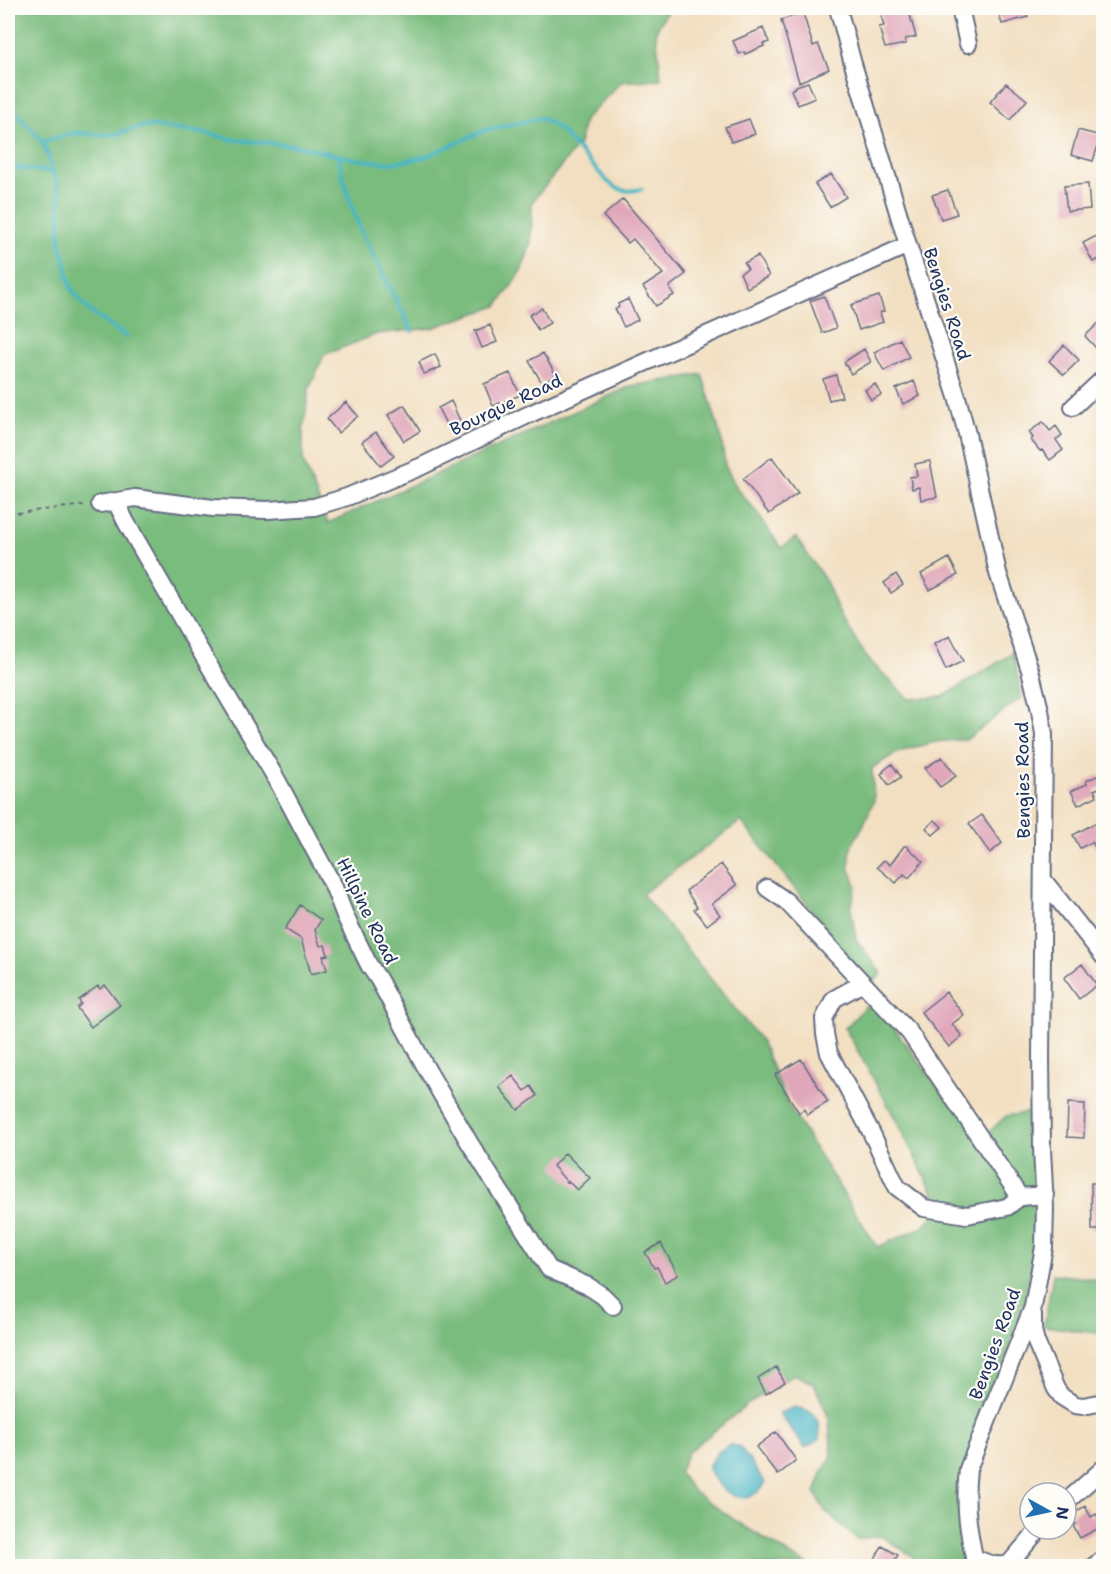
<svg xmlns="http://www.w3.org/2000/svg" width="1111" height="1574" font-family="'Shantell Sans',sans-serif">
<rect width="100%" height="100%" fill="#fdfcf7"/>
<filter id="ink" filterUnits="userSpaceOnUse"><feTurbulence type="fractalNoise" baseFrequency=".0167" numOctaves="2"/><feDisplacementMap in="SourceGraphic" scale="12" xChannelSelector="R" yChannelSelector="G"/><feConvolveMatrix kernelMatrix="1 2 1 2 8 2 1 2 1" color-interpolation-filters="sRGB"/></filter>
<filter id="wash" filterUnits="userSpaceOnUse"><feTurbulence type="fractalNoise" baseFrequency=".008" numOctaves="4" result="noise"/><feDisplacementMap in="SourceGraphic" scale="24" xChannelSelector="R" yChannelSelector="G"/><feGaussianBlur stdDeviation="1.35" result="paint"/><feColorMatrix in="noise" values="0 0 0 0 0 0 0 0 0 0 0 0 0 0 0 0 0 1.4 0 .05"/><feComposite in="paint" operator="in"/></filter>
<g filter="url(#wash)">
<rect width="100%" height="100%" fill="#f2dfc1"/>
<path fill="#7abc7e" stroke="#4a766e" stroke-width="1.5" d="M 8,8 L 669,8 L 656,31 L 661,79 L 621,82 L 584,120 L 579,144 L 532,202 L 531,244 L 520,274 L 497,306 L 432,328 L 377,334 L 324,355 L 309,389 L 303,431 L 303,461 L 328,523 L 631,386 L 702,374 L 721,437 L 725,465 L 738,490 L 755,510 L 781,548 L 796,537 L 827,583 L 839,613 L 867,658 L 909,699 L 943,697 L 1013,653 L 1022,697 L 967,739 L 935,742 L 911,748 L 895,754 L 872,768 L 874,800 L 863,826 L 851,847 L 849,867 L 856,885 L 851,910 L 856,939 L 881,973 L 870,989 L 823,924 L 741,821 L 642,894 L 761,1041 L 789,1107 L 877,1247 L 925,1226 L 940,1206 L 890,1109 L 845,1028 L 867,1005 L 888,1020 L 943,1094 L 984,1137 L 1006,1116 L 1032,1112 L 1039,1213 L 1036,1246 L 1026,1295 L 998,1384 L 964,1472 L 966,1566 L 911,1566 L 914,1557 L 881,1536 L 857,1539 L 825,1511 L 815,1493 L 822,1473 L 832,1456 L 829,1418 L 814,1384 L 794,1374 L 751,1402 L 688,1452 L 679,1473 L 693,1491 L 736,1521 L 800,1561 L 811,1566 L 8,1566 Z
M 1053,1274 L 1103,1280 L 1103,1334 L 1044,1326 Z"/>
<path fill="#49b6c4" stroke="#327291" stroke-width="1.5" d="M 795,1407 L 812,1412 L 819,1424 L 820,1439 L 805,1448 L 779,1413 Z
M 729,1445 L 739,1446 L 765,1482 C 748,1514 716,1491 708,1466 L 718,1452 Z"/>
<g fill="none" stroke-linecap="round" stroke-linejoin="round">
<path stroke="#49b6c4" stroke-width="4" d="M 8,104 L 43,142 L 60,193 L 60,240 L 71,288 L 82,303 L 94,315 L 127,337
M 43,142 L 73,133 L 104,135 L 117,134 L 132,129 L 148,126 L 204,133 L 236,140 L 292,145 L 354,159 L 390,163 L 410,160 L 427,156 L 486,130 L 541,118 L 558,128 L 608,182 C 621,192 627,192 642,189
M 338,156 L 349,199 L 362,234 L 412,331
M 8,167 L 53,172"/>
</g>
<g id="blocks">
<path fill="#e0a7ba" d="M 879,8 L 908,8 L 916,37 L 905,39 L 906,44 L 885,48 L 879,27 L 884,26 Z
M 997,8 L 1025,8 L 1028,17 L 1002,24 Z
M 803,13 L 813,46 L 818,44 L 829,69 L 799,82 L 781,20 Z
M 763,28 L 769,42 L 763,44 L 764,46 L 745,54 L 744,52 L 739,54 L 733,41 Z
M 808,82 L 815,98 L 798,105 L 791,90 L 796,87 L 796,86 Z
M 1006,83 L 1027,100 L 1010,120 L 990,102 Z
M 749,119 L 755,134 L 731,142 L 725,127 Z
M 1078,130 L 1101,136 L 1093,161 L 1071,155 Z
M 831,174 L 846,197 L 830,207 L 815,184 Z
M 1088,184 L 1090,209 L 1067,211 L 1064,186 Z
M 948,190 L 957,214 L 941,219 L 932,195 Z
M 623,199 L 686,274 L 669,287 L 674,295 L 656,306 L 643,287 L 663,274 L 633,239 L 628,243 L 603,216 Z
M 1104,232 L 1104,257 L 1093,262 L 1083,243 Z
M 758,256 L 769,276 L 747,288 L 740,273 L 748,269 L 744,263 Z
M 824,296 L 836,328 L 822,333 L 810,301 Z
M 879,296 L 884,311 L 880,313 L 883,322 L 859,330 L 851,305 Z
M 628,299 L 638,320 L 624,327 L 615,309 L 619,307 L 618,304 Z
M 542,308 L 550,323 L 538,330 L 529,315 Z
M 1104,318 L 1104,339 L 1095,347 L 1085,336 Z
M 490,325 L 497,342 L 482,348 L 475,331 Z
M 900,339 L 909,357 L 884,371 L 874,352 Z
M 1064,345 L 1079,360 L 1064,375 L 1049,361 Z
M 864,349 L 871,362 L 851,374 L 844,362 Z
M 543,353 L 556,375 L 542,383 L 529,361 Z
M 435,354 L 441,367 L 424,374 L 419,362 Z
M 510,373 L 520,395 L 493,406 L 484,384 Z
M 836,375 L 842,397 L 829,400 L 823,379 Z
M 914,381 L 920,396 L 903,404 L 896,389 Z
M 875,384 L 881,395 L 871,400 L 865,390 Z
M 451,401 L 462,425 L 450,432 L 438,408 Z
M 346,402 L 358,416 L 338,433 L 327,419 Z
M 404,405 L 420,431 L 404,441 L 388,415 Z
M 1043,422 L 1050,431 L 1056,426 L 1062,435 L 1056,440 L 1063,450 L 1050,460 L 1042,450 L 1040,451 L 1031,440 L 1033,438 L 1029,432 Z
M 376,432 L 394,456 L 381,466 L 362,442 Z
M 772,457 L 798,493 L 769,514 L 743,479 Z
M 930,461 L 937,497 L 921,500 L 919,487 L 912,489 L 910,477 L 917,476 L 915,464 Z
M 949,558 L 958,575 L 930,590 L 921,574 Z
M 896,574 L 903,585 L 891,593 L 884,583 Z
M 950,636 L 963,661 L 946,670 L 934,644 Z
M 942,757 L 956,776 L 940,787 L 925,768 Z
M 892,764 L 901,777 L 889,785 L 881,774 L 884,772 L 883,771 Z
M 1099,775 L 1104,786 L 1094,790 L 1097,796 L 1078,805 L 1071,791 L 1087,784 L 1086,781 Z
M 982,815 L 1002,843 L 990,853 L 969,824 Z
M 1104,818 L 1104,845 L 1096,849 L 1092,842 L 1080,848 L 1073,835 Z
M 935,820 L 942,827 L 933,835 L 926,828 Z
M 904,846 L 906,846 L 923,861 L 909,878 L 904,874 L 896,883 L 877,867 L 884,860 L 890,865 Z
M 721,864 L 737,885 L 712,904 L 720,915 L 707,925 L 694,909 L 697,907 L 686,891 Z
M 300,905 L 321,920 L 315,930 L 320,946 L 325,945 L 328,955 L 323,956 L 327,970 L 311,974 L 301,939 L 285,929 Z
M 1082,964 L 1097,985 L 1079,999 L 1064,978 Z
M 105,985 L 120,1005 L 91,1027 L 77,1008 L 81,1004 L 79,1000 L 98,986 L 100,989 Z
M 946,992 L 964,1015 L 952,1024 L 962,1036 L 949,1047 L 921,1012 Z
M 801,1059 L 828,1102 L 807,1115 L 804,1109 L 799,1113 L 775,1075 Z
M 513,1076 L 525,1091 L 531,1086 L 537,1095 L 537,1096 L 518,1110 L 499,1087 Z
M 1068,1103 L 1085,1104 L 1084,1138 L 1067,1137 Z
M 565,1153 L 590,1178 L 577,1190 L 568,1181 L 567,1182 L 553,1166 Z
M 1091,1183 L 1104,1183 L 1104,1230 L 1092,1230 Z
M 661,1243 L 678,1275 L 665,1282 L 657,1267 L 654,1268 L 645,1252 Z
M 776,1367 L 785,1382 L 766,1394 L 758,1379 Z
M 776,1432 L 796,1460 L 778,1475 L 756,1447 Z
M 1085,1506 L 1091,1517 L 1096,1514 L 1103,1526 L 1080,1538 L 1073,1526 L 1076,1524 L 1071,1515 Z
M 882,1546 L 898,1555 L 891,1566 L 871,1566 Z"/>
</g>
</g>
<g filter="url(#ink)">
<use href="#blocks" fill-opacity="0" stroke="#666d81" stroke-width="1.5"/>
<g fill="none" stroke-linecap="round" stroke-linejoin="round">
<defs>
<path id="minor" d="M 838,8 L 853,64 L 908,245 L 957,397 L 967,434 L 998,573 L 1030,670 L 1040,710 L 1044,734 L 1041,1058 L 1042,1149 L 1045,1208 L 1044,1247 L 1033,1307 L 968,1469 C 964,1505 968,1531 976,1566
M 960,8 L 968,44
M 1073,407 L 1104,378
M 116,502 L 126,522 L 191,635 L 277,780 L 333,885 L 346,918 L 369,965 L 379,980 L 425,1066 L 469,1142 L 549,1269 L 588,1286 L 603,1296 L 613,1306
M 100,504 L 135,498 L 213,508 L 267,510 L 314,507 L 347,497 L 420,467 L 532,413 L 908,245
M 1044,881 L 1104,957
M 767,888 L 786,901 L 909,1032 L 1020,1197 L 1045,1195
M 863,983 L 834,999 L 824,1019 L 825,1034 L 829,1053 L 871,1132 L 897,1187 L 924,1208 L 967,1215 L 1007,1207 L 1020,1197
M 1033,1314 L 1033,1330 L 1036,1342 L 1056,1389 L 1062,1397 L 1075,1405 L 1083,1406 L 1104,1402
M 1066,1502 L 1104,1468
M 974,1558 C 986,1562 996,1568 1009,1564 L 1039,1529
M 1094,1566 L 1104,1559"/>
</defs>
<use href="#minor" stroke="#666d81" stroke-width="20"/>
<path stroke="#666d81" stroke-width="2" stroke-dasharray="4.5 4.5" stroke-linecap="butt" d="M 8,514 L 85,505"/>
<use href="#minor" stroke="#fff" stroke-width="16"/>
</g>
</g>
<g text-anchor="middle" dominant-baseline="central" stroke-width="4.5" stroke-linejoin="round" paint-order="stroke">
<g font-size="18" fill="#1b2f5e" stroke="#fdfcf7">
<text transform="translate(947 304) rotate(72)">Bengies Road</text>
<text transform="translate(506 405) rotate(-25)">Bourque Road</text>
<text transform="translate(1023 780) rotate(-91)">Bengies Road</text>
<text transform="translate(367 911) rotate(64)">Hillpine Road</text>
<text transform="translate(995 1344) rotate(-70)">Bengies Road</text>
</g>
</g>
<rect width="1111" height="1574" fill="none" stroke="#fdfcf7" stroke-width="30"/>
<g transform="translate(1048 1511) rotate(98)"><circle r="28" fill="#fdfcf7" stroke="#a3aaba" stroke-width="1.5"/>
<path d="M0-4.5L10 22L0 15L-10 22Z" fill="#1f6fb2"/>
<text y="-9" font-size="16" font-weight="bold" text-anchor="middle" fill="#1b2f5e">N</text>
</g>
</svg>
